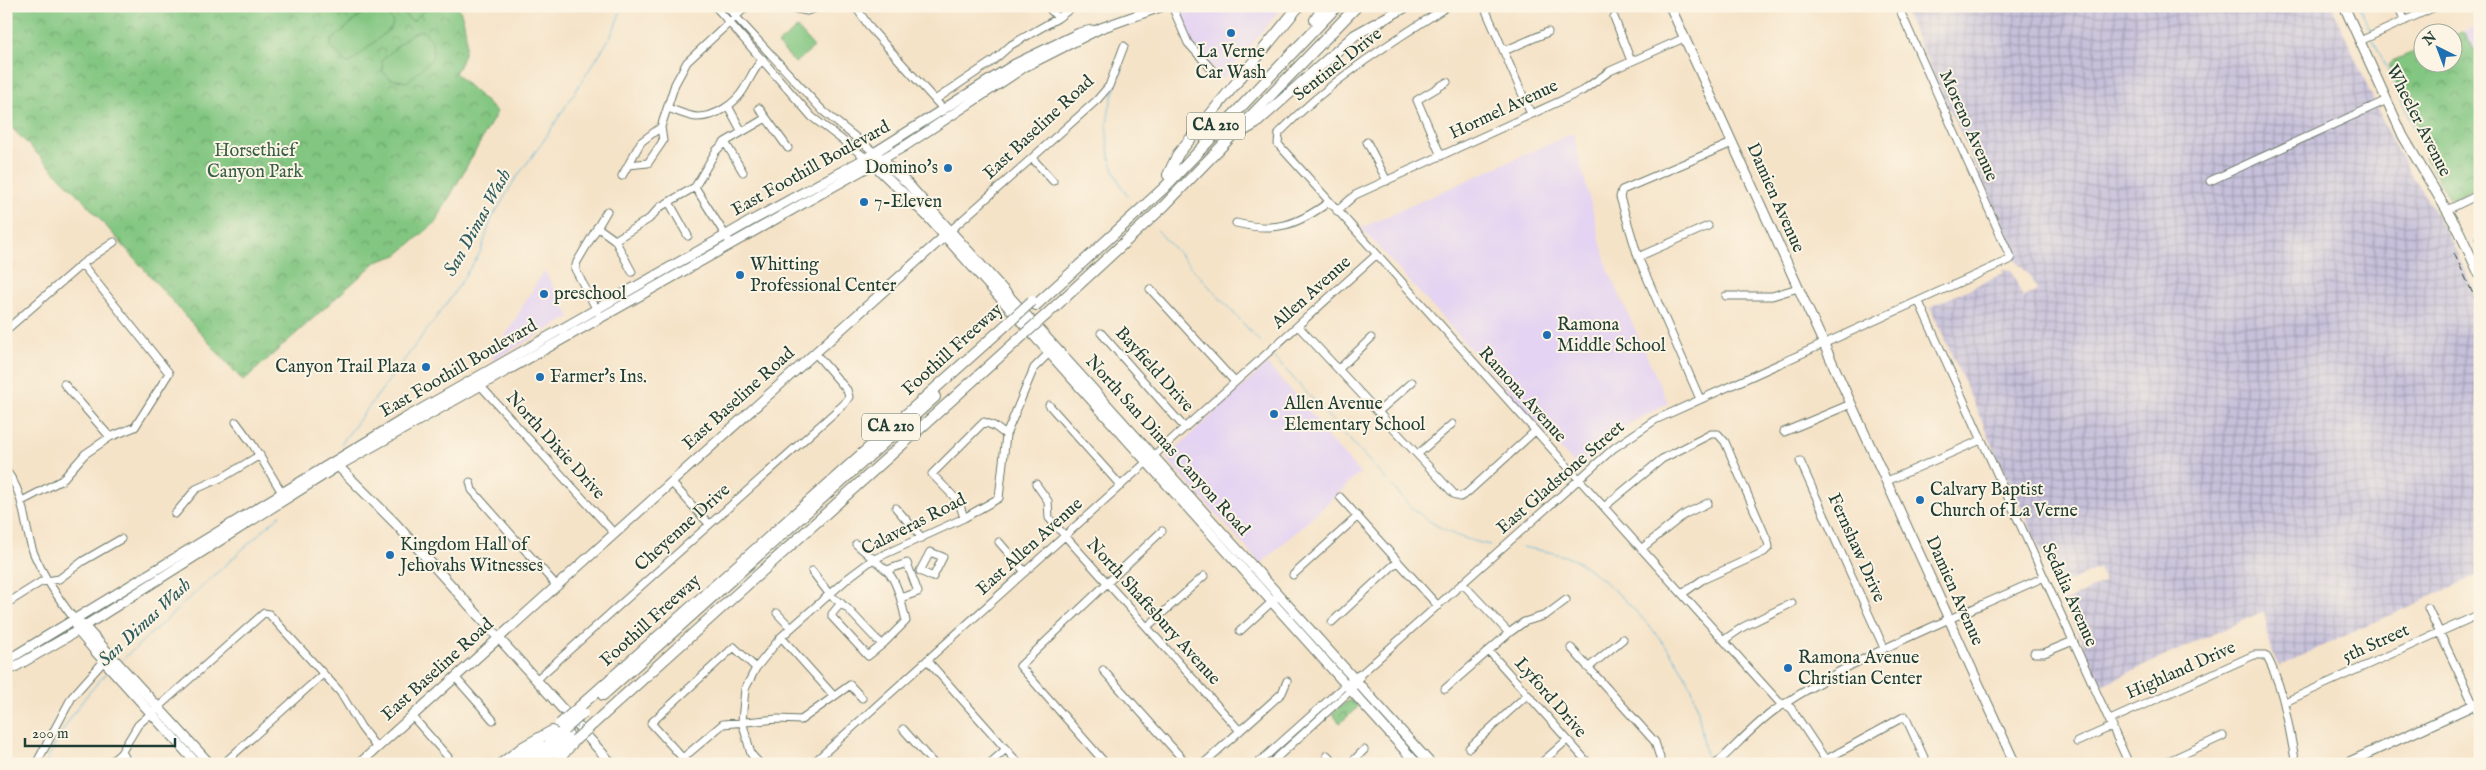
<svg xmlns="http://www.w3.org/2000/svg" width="2486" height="770" font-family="'IM FELL English',serif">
<defs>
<pattern id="industrial-grid" width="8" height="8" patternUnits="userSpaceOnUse" patternTransform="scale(1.25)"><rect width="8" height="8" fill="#c6c0da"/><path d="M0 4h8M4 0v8" fill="none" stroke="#a09db2"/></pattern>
<pattern id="park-crowns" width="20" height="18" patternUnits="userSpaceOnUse" patternTransform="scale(1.25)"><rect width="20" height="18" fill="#82c681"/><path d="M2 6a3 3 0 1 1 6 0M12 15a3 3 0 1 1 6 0" fill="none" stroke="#6aa26a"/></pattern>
</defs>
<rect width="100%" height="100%" fill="#fcf5e5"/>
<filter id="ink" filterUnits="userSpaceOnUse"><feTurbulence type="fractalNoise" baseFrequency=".02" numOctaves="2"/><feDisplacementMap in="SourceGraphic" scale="10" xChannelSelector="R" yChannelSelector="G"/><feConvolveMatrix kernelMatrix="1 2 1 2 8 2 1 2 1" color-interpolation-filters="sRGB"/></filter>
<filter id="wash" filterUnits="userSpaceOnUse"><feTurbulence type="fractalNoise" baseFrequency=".0096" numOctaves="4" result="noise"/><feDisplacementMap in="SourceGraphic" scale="20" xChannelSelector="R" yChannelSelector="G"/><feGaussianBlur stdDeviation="1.12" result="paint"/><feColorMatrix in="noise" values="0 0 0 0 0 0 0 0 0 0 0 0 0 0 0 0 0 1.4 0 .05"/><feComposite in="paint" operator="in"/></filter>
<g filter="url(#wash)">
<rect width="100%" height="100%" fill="#f5e3c8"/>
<path fill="#e4d3f2" d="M 1176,6 L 1283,6 L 1223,80 L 1190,41 Z
M 2480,24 L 2480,60 L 2464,31 Z
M 1573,133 L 1607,267 L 1668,403 L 1629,424 L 1578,468 L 1361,228 Z
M 544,270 L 570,317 L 491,361 Z
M 1267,364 L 1320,424 L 1318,427 L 1360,473 L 1261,564 L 1166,458 Z"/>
<path fill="url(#industrial-grid)" d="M 1906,6 L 2332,6 L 2392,142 L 2448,234 L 2480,304 L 2480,574 L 2279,666 L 2271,651 L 2264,611 L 2102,685 L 2064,602 L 2105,582 L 2099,568 L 2057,587 L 1930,307 L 2004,273 L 2003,270 L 2006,269 L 2011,270 L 2023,297 L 2038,291 L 2031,277 L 2016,261 L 2012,245 L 1903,8 Z"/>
<path fill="url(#park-crowns)" stroke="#50825a" d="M 6,6 L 458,6 C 469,30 469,51 455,73 L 497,112 L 435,223 L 397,255 L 376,262 L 243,381 L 83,200 L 6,122 Z
M 2464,31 L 2480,60 L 2480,99 L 2477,100 L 2480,108 L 2480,187 L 2454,199 L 2449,197 L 2425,157 L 2430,154 L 2388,65 L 2392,61 L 2423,48 L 2424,62 L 2454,62 L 2454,36 Z
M 1348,701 L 1353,701 L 1358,707 L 1340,723 L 1332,714 Z"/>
<path fill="#82c681" stroke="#50825a" d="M 371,6 L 379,6 L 393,21 L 392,27 L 350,63 L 345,62 L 331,46 L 331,41 Z
M 397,6 L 429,6 L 413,21 L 410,20 Z
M 797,28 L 814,47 L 795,63 L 778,44 Z
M 419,31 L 423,31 L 432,40 L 433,58 L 407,82 L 391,79 L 383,72 L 382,60 L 411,34 Z"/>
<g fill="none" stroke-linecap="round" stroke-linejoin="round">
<path stroke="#5eb8db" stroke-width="1" d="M 2359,6 L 2371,33
M 2373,39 L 2426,154
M 1123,68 C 1103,112 1099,154 1127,195
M 1158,231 L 1264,346
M 1274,357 L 1412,508 C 1438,529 1457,538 1490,545
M 341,444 L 450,299 L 481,251 L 491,220 L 514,181 L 544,140 L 611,36 L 623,6
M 1523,547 C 1541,551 1563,553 1578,562 C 1615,584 1679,652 1693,692 C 1700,714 1702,738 1707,760
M 122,660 L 280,515
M 45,764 C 62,729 81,698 109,671"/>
</g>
</g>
<g filter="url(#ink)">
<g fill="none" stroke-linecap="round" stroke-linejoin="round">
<defs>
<path id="minor" d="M 715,6 L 812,117 L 866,158
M 726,6 L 823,111 L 875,153
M 782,6 L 807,11 L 822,6
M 855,6 L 871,29 L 944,110
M 1047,6 L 1058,18
M 1172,6 L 1188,43 L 1214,72
M 1448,6 C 1388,44 1329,81 1279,133 L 1278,144 L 1779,702 L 1791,708 L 1825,759
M 1484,6 L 1531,114
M 2398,6 L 2405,21
M 1614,17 L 1631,61
M 2360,41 L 2437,6
M 1504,51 L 1548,32
M 935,100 L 993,61 L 1011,45 L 1058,18 L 1074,6
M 728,106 L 742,132
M 668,108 C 677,111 689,117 698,117 C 715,117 735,104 744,89 C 750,79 754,68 763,59
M 759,108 L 788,148
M 725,142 L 743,172
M 1367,142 L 1387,181
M 1441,156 L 1417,100 L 1447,82
M 1032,158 L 1053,181
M 628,165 L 648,163 L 663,141 L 661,127
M 622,176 L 641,142 L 661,127 L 675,84 L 687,62 L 747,6
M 2210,181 L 2387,100
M 695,187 L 731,244
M 669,202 L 688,236
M 2447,210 L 2480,194
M 1337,211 L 1355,195 L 1582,91 L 1610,71 L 1684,38
M 1236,223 C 1276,233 1297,225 1329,202
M 597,227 L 615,240 L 632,272
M 951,230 L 1097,100 L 1109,86 L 1124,46
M 2479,238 L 2480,237
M 615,240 L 649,219 L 660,207 L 695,187 L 716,151 L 725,142 L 766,118
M 1638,257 L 1708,226
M 1150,289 L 1235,382
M 1726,296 L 1772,296 L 1798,288
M 1919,302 L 2129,764
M 598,312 L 575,269 L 577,262 L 607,211
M 1298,326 L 1454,494 L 1460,497 L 1467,493 L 1534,432
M 6,330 L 82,264 L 114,242
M 1101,333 L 1185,428
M 1339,369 L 1371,338
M 478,383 L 614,533
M 64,384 L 110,437
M 1700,399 L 1638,257 L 1620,197 L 1622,190 L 1732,143
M 1049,405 L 1121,486
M 1379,411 L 1412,382
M 236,422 L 253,445 L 284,496
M 1784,432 L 1851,404
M 1418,454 L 1452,424
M 1800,461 L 1884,648
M 6,471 C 26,494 23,527 34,554 C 43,575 61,602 75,620
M 1887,481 L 1981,440
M 470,482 L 472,490 L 556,585
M 671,482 L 709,524
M 1036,484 L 1048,501 L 1049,518 L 1240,731
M 1340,497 L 1438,606
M 22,501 L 62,480 L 85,454 L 110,437 L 135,427 L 169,373 L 82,264
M 1604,507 L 1662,459 L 1711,434 L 1718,434 L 1725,442 L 1768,542 L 1769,547 L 1764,552 L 1702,580 L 1682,594
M 896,508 L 922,538
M 175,514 L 196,489 L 225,476 L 260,455
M 964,518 L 959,502 L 932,474 L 984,422 L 994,426 L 1006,435
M 999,542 L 1025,572
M 1641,549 L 1685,514 L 1708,503
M 930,552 L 943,557 L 933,577 L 920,571 Z
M 887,570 L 907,563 L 918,592 L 901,598
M 812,571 L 830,595 L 847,608 L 876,639 L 883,644
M 1293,575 L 1358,516
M 1463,584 L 1509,633
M 841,603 L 832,614 L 832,617 L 868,656 L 883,644 L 906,621 C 902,605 898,581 886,570 C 876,561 866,553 856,544
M 6,604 L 41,582 L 59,579 L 83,561 L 121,539
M 2428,608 L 2480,718
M 777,613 L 791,628
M 1332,622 L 1398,561
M 1148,626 L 1204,576
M 1240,631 L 1275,599
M 781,637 L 833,695
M 1724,640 L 1743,627 L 1792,603
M 6,643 L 8,645
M 1571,648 L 1655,742 L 1660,758 L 1660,764
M 1489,651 L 1589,764
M 2034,653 L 2044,653 L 2073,641
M 927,660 L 1019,764
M 1588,668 L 1623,639
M 1103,670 L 1187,764
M 455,677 L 493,720
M 536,680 L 844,404 L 849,397 L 847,390 L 815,353
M 1445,689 L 1509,633 L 1524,622 L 1546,615 L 1566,600
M 2285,702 L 2480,614
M 412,716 L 448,757
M 2110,720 L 2254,655 L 2266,655 C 2285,690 2288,726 2296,764
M 903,729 L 934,764
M 2077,742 L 2113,726
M 1469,748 L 1527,695
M 122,752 L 125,757 L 123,764
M 1327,755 L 1337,764
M 683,758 L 723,724 L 778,719 L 801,720 L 850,685 L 862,698
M 36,764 L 72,697 L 104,661
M 109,764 L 121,753 L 138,725 L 264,613 L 269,614 L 340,692 L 361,727 L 376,747
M 223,764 L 323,674
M 688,764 L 651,723 L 734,647 L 756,668
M 760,764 L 751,754 L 742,721 L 745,689 L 756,668 L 781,637 L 848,578 L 872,560 L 964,518 L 999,498 L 1006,435 L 1034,368 L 1052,350
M 812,764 L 1376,255
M 989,764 L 1006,749
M 1106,764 L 1020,666 L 1162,531
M 1203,764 L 1282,693 L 1287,681
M 1257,764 L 1353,678 L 1362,673 L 1614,448 L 1655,420 L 2011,259 L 1898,6
M 1270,764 L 1351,690 L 1360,678
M 1350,764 L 1364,750
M 1540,764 L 1567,740
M 1716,764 C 1735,747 1754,725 1775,710 C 1858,654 1953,619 2044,577
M 1818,764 L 1905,716 L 1927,764
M 2162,764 L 2223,736"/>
<path id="major" d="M 1670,6 L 2015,764
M 2344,6 L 2403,136 L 2459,231 L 2480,276
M 878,156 L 908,184 L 1431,764
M 869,160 L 926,215 L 1417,764
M 335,463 L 395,523 L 612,764
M 82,624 L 210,764
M 76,625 L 78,631 L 95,651 L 197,764
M 6,661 L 402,420 L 751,221 L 866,158 L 1015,64 L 1079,33 L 1092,30
M 6,672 L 72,634 L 338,466 L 905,146 L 1026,66 L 1101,28 L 1163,6
M 359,764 L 947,234
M 2345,764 L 2480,702"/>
<path id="highway" d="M 1315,20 L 1324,6
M 1241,132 L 1255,124 L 1355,35 L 1407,6
M 1168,175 L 1178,154 L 1299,6
M 1036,305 L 1164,188 L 1337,6
M 1046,315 L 1164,206 L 1357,6
M 603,695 L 935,397
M 578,708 L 1006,325
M 593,724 L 1019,339
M 501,764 L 523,747 L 552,731
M 516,764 L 539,743
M 528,764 L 564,730
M 539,764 L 569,736
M 555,764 L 575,740"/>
</defs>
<use href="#minor" stroke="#6a7768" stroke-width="9"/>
<use href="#major" stroke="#6a7768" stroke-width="11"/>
<use href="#highway" stroke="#6a7768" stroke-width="12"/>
<use href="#minor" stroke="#fff" stroke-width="7"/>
<use href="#major" stroke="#fff" stroke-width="9"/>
<use href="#highway" stroke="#fff" stroke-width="10"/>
<path stroke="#1f3d34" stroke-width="1" stroke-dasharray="8 4" stroke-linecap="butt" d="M 2454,253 L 2480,309"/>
<defs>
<path id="highway-bridge" d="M 1006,325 L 1032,301
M 1019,339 L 1046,315
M 560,724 L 577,709
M 564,730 L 583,713
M 575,740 L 593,724"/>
</defs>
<use href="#highway-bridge" stroke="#6a7768" stroke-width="12" stroke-linecap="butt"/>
<use href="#highway-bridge" stroke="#fff" stroke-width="10"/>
</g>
</g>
<g fill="#1f6fb2" stroke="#fcf5e5" stroke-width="2">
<circle cx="1231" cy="33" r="5"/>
<circle cx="948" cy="168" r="5"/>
<circle cx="864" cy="202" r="5"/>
<circle cx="740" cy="275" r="5"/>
<circle cx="544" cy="294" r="5"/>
<circle cx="1547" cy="335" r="5"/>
<circle cx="426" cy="367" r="5"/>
<circle cx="540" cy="377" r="5"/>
<circle cx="1274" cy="414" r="5"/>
<circle cx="1920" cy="500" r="5"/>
<circle cx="390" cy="555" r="5"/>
<circle cx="1788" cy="668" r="5"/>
</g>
<g text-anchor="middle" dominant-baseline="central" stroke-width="4" stroke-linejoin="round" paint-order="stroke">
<g fill="#fcf5e5" stroke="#617469" stroke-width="1">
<rect x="1187" y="112.5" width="58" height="27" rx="4"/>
<rect x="862" y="413.5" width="58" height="27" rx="4"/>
</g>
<g font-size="16" font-weight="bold" fill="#1f3d34">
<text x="1216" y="126">CA 210</text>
<text x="891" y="427">CA 210</text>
</g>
<g font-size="18" fill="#1f3d34" stroke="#fcf5e5" text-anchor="start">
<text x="1231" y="52" text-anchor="middle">La Verne<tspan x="1231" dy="21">Car Wash</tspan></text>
<text x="938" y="168" text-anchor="end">Domino's</text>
<text x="874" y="202">7-Eleven</text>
<text x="750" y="265">Whitting<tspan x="750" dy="21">Professional Center</tspan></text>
<text x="554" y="294">preschool</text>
<text x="1557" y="325">Ramona<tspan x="1557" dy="21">Middle School</tspan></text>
<text x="416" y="367" text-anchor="end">Canyon Trail Plaza</text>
<text x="550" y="377">Farmer's Ins.</text>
<text x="1284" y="404">Allen Avenue<tspan x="1284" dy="21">Elementary School</tspan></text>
<text x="1930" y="490">Calvary Baptist<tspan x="1930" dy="21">Church of La Verne</tspan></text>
<text x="400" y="545">Kingdom Hall of<tspan x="400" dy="21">Jehovahs Witnesses</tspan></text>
<text x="1798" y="658">Ramona Avenue<tspan x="1798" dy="21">Christian Center</tspan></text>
</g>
<g font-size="18" fill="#1f3d34" stroke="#fcf5e5">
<text transform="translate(1338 65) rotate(-38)">Sentinel Drive</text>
<text transform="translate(1504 110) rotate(-25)">Hormel Avenue</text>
<text transform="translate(2418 121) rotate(63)">Wheeler Avenue</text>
<text transform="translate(1968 126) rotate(66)">Moreno Avenue</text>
<text transform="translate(1039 128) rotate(-43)">East Baseline Road</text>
<text transform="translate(811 169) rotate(-29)">East Foothill Boulevard</text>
<text transform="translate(1775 198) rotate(66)">Damien Avenue</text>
<text transform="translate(1312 293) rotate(-42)">Allen Avenue</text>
<text transform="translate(953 350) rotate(-42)">Foothill Freeway</text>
<text transform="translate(459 369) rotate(-30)">East Foothill Boulevard</text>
<text transform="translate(1154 370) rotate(48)">Bayfield Drive</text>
<text transform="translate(1522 395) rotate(48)">Ramona Avenue</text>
<text transform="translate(739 399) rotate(-42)">East Baseline Road</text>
<text transform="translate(555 446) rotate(48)">North Dixie Drive</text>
<text transform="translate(1167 446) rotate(48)">North San Dimas Canyon Road</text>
<text transform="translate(1561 478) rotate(-41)">East Gladstone Street</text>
<text transform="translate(914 525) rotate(-27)">Calaveras Road</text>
<text transform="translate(683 528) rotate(-42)">Cheyenne Drive</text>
<text transform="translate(1030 547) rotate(-42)">East Allen Avenue</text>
<text transform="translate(1856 548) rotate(66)">Fernshaw Drive</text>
<text transform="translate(1954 591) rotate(66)">Damien Avenue</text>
<text transform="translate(2069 595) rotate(66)">Sedalia Avenue</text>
<text transform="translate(1153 612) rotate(48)">North Shaftsbury Avenue</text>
<text transform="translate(651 621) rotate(-42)">Foothill Freeway</text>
<text transform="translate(2376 644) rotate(-24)">5th Street</text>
<text transform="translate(438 670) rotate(-42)">East Baseline Road</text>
<text transform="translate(2181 671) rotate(-24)">Highland Drive</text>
<text transform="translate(1550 698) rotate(49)">Lyford Drive</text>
</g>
<g font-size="18" fill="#385f47" stroke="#fcf5e5">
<text x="255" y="151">Horsethief<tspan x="255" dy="21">Canyon Park</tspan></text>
</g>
<g font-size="19" font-style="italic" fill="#2f5c5e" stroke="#fcf5e5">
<text transform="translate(478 223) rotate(-61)">San Dimas Wash</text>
<text transform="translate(145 623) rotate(-43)">San Dimas Wash</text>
</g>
</g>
<rect width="2486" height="770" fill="none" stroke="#fcf5e5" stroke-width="25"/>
<g transform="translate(2438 48) rotate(318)"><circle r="24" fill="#fcf5e5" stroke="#a4ab9e"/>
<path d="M0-4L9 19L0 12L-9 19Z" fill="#1f6fb2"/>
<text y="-8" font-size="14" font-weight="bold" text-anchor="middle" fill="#1f3d34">N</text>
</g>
<path d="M25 738v8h150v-8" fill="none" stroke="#1f3d34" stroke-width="2.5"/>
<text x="32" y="738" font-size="15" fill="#1f3d34" stroke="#fcf5e5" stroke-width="4" paint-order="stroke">200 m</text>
</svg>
